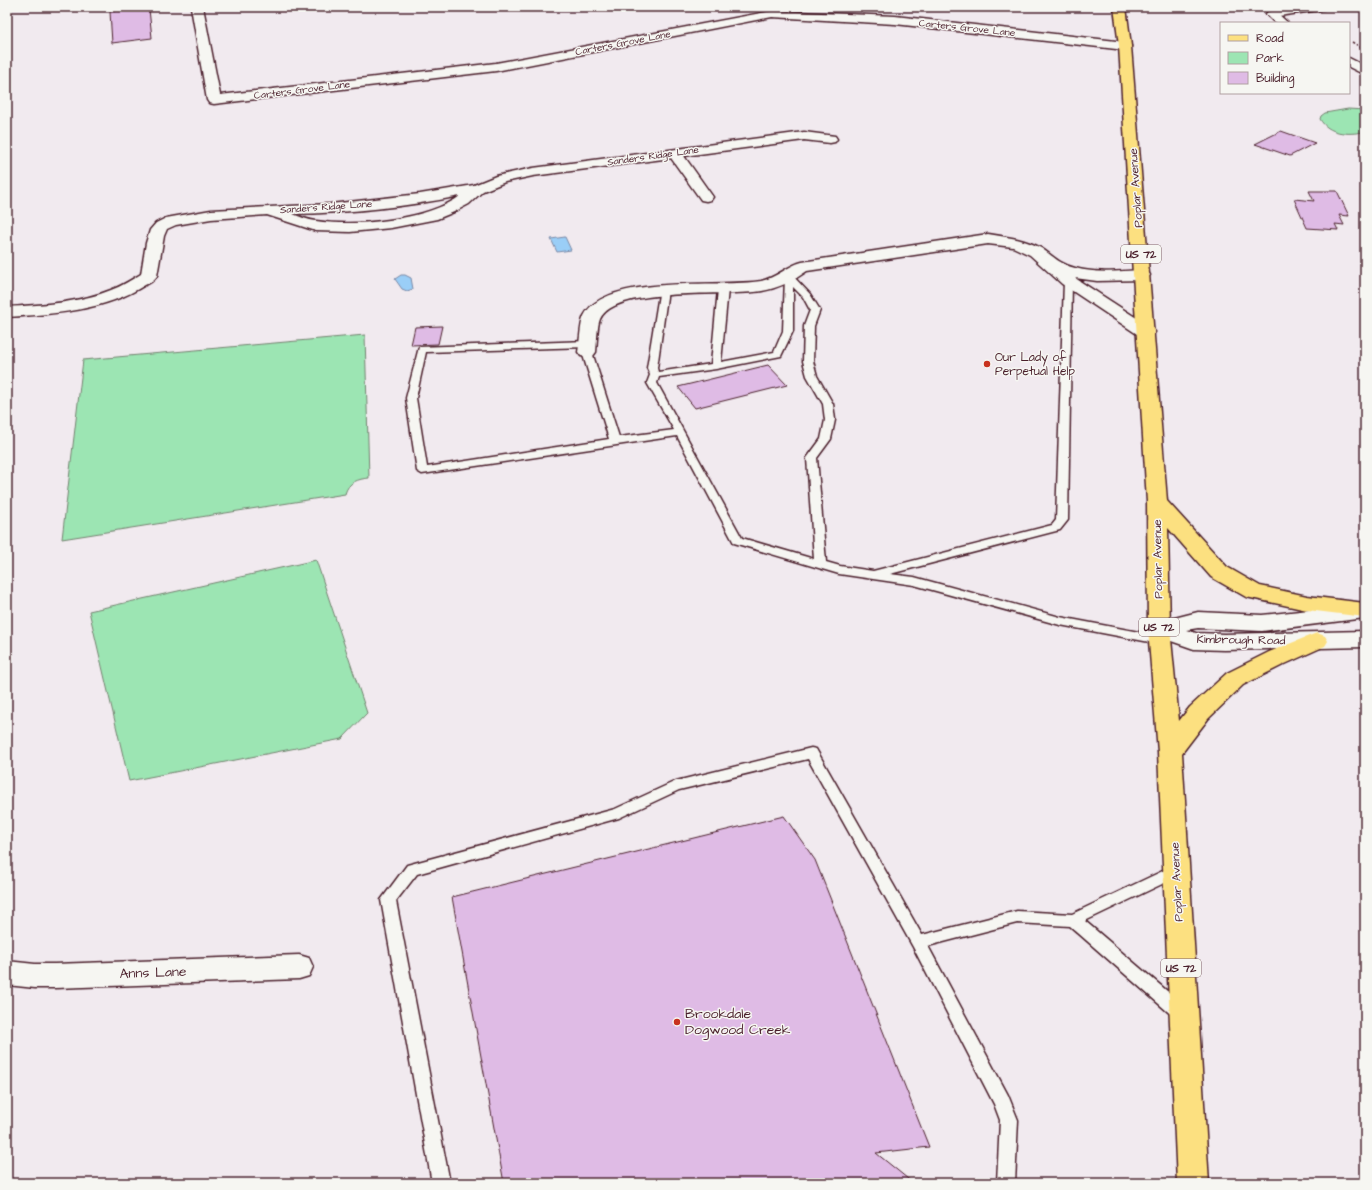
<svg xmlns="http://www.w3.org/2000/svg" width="1372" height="1190" font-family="'Architects Daughter',sans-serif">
<rect width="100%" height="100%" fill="#f1eaef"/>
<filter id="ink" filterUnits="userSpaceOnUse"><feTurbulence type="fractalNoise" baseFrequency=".025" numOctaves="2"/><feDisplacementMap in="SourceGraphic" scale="8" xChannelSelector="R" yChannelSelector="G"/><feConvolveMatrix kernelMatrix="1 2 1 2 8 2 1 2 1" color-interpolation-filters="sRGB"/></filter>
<g filter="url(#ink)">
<path fill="#9ce5b3" stroke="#73826f" d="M 1348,109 L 1365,110 L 1365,131 L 1363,132 C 1348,135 1328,134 1320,119 L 1321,116 L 1325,113 Z
M 365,335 L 369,478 C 358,479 348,482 345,494 L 62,539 L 83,360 Z
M 316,560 L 367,713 L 342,739 L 129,781 L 89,611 Z"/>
<path fill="#9acef7" stroke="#7a88a5" d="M 565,237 L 571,250 L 557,252 L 551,239 Z
M 401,275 L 405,275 L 411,278 L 413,289 L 407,291 L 402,289 L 395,279 Z"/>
<path fill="#dfbbe5" stroke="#4a1f2b" d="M 115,7 L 142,7 L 143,10 L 149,9 L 152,38 L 112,43 L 110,12 L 115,11 Z
M 1281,131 L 1315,143 L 1290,156 L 1255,144 Z
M 1309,191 L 1337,191 L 1349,216 L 1339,215 L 1344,225 L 1335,224 L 1338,230 L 1307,228 L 1294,199 L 1314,201 Z
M 442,326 L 438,344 L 411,345 L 415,327 Z
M 768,365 L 787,385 L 695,408 L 678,387 Z
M 784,816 L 815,860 L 929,1147 L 876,1153 L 913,1183 L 504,1183 L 452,897 Z"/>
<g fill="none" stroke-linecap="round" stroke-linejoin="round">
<defs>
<path id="service" d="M 789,274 L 792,275 L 810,294 L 820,310 L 814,326 L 813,361 L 817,376 L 833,404 L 835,420 L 831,439 L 817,458 L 826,562 L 840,566 L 873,571 L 1052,525 L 1056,520 L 1064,281 L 1068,278 L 1071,279 L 1072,281 L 1068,520 L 1060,530 L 890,574 L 914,577 L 1060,617 L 1160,636 L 1164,637 L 1166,640 L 1164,643 L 1160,644 L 1060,625 L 914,585 L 839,574 L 734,543 L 677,436 L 422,474 L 417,471 L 406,398 L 419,347 L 588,341 L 593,344 L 588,347 L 426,352 L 416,398 L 427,467 L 609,439 L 582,352 L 587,349 L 592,352 L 619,437 L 674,430 L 647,383 L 650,375 L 647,368 L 660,288 L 663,287 L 668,290 L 657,368 L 658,372 L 711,364 L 718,289 L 723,286 L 728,289 L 721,362 L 774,352 L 783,331 L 785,277 ZM 793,287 L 803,297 L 810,310 L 804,326 L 803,361 L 807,376 L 823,404 L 825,420 L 821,439 L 807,458 L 814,559 L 742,538 L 657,383 L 659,377 L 716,369 L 781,356 L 793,331 Z
M 811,748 L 816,749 L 922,935 L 1017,911 L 1072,914 L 1171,867 L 1176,865 L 1181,867 L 1183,871 L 1181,875 L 1085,921 L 1187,1008 L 1189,1013 L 1187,1018 L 1181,1020 L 1175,1018 L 1070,926 L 1017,923 L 928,946 L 1008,1095 L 1018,1120 L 1015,1183 L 997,1183 L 1000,1120 L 994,1104 L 913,947 L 808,759 L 679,790 L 619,818 L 417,874 L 396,901 L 450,1183 L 432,1183 L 381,900 L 407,865 L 615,809 L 676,781 Z"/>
<path id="minor" d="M 191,7 L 203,7 L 220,95 L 496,63 L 772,11 L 895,16 L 1125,42 L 1129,43 L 1131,46 L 1129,49 L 1125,50 L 895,24 L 772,17 L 496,71 L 214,104 L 209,103 L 207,100 Z
M 1296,7 L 1326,7 L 1324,9 L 1320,10 L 1272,17 L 1268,16 L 1266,14 L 1268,12 Z
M 804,132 L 835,136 L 837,139 L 835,142 L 830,143 L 804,140 L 684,156 L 713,197 L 711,200 L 706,201 L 701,200 L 671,158 L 533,176 L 505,182 L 483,191 L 469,204 L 454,212 L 437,219 L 391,228 L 350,232 L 316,231 L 267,215 L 211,219 L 176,225 L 167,229 L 164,236 L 157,276 C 154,280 150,283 145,285 C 105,311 53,314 7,317 L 7,307 C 41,305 79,303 111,290 C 122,286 131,280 141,274 L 146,243 L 150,230 L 156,223 L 166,218 L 211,210 L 330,204 L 420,194 L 474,185 L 496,176 L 533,168 ZM 460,196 C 428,220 356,227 316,221 C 308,220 300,217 293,214 C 349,213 405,207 460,196 Z
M 988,234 C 1007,237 1024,239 1041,248 C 1053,256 1059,264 1075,268 C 1096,274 1120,271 1142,270 L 1148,272 L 1150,275 L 1148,278 L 1142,280 L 1097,281 L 1075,278 L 1152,328 L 1155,332 L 1152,336 L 1146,337 L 1140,336 L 1062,284 L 1030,255 L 1013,247 L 988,244 L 807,271 C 793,281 779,288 762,291 C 729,297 616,285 600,319 C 597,326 597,343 596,352 L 593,356 L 587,357 L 581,356 L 578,352 C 580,342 580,324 584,316 C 605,273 720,288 761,281 C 776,278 787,266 802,262 Z
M 299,955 L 309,958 L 313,967 L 309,976 L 299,979 L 55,988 L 35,988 L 7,985 L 7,961 L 35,964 L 55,964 Z"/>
<path id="tertiary" d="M 1272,11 L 1276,12 L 1288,23 L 1275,23 L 1266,14 L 1268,12 Z
M 1349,58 L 1365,66 L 1365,75 L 1349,67 Z
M 1365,604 L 1365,618 L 1262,631 L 1198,628 L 1186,630 L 1196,633 L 1224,634 L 1365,631 L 1365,647 L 1224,650 L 1194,649 L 1151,634 L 1148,629 L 1151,624 L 1198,612 L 1262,615 Z"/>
<path id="primary" d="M 1114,7 L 1126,7 L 1131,46 L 1167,501 L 1227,567 L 1260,586 L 1307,596 L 1365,603 L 1365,617 L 1307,610 L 1246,597 L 1211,577 L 1168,528 L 1170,629 L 1179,721 L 1190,707 L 1227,673 L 1269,652 L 1309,636 L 1317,633 L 1325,636 L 1328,641 L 1325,646 L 1285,664 L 1243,685 L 1208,719 L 1182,753 L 1209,1183 L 1177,1183 L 1158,752 L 1148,629 L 1147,502 L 1119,46 Z"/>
</defs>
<use href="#service" stroke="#4a1f2b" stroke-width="3"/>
<use href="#minor" stroke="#4a1f2b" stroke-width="3"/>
<use href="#tertiary" stroke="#4a1f2b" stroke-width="3"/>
<use href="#primary" stroke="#4a1f2b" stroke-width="3"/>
<path stroke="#4a1f2b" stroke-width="1.5" stroke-dasharray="2.5 2" stroke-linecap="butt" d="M 1352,42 L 1365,50"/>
<use href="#service" fill="#f6f6f2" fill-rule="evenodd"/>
<use href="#minor" fill="#f6f6f2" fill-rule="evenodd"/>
<use href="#tertiary" fill="#f6f6f2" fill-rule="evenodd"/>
<use href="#primary" fill="#fce080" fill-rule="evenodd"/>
</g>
</g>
<g fill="#c8321e" stroke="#f6f6f2" stroke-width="1.5">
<circle cx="987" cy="364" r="4"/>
<circle cx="677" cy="1022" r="4"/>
</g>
<g text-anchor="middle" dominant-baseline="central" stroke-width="3" stroke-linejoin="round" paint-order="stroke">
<g font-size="10" fill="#4a1f2b" stroke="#f6f6f2">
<text transform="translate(967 28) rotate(6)">Carters Grove Lane</text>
<text transform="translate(623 43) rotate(-11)">Carters Grove Lane</text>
<text transform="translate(302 90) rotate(-7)">Carters Grove Lane</text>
<text transform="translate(653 156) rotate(-8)">Sanders Ridge Lane</text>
<text transform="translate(326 207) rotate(-4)">Sanders Ridge Lane</text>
</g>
<g fill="#f6f6f2" stroke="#7e6067" stroke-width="1">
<rect x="1121" y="245" width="40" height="18" rx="3"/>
<rect x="1139" y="618" width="40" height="18" rx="3"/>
<rect x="1161" y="959" width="40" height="18" rx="3"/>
</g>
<g font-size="11" font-weight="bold" fill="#4a1f2b">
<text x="1141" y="254">US 72</text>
<text x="1159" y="627">US 72</text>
<text x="1181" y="968">US 72</text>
</g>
<g font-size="12" fill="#4a1f2b" stroke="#f6f6f2">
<text transform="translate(1136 188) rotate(-94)">Poplar Avenue</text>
<text transform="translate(1158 559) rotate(-91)">Poplar Avenue</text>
<text transform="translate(1241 640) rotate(1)">Kimbrough Road</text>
<text transform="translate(1177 882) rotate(-93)">Poplar Avenue</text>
</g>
<g font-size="12" fill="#4a1f2b" stroke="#f6f6f2" text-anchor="start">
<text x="995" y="357">Our Lady of<tspan x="995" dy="14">Perpetual Help</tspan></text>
</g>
<g font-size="14" fill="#4a1f2b" stroke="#f6f6f2">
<text transform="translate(153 973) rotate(-2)">Anns Lane</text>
</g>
<g font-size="14" fill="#4a1f2b" stroke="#f6f6f2" text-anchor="start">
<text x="685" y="1014">Brookdale<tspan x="685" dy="16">Dogwood Creek</tspan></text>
</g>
</g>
<rect width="1372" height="1190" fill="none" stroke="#f6f6f2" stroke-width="24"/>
<rect x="12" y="12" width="1348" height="1166" fill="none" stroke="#4a1f2b" stroke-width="1.5" filter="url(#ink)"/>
<rect x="1220" y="22" width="130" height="72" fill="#f6f6f2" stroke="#b1a0a2"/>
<rect x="1228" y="35" width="20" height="6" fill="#fce080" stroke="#b1a0a2"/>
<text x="1256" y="42" font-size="12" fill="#4a1f2b">Road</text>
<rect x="1228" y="52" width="20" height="12" fill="#9ce5b3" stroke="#b1a0a2"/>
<text x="1256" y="62" font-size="12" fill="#4a1f2b">Park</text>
<rect x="1228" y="72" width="20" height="12" fill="#dfbbe5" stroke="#b1a0a2"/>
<text x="1256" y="82" font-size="12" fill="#4a1f2b">Building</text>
</svg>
